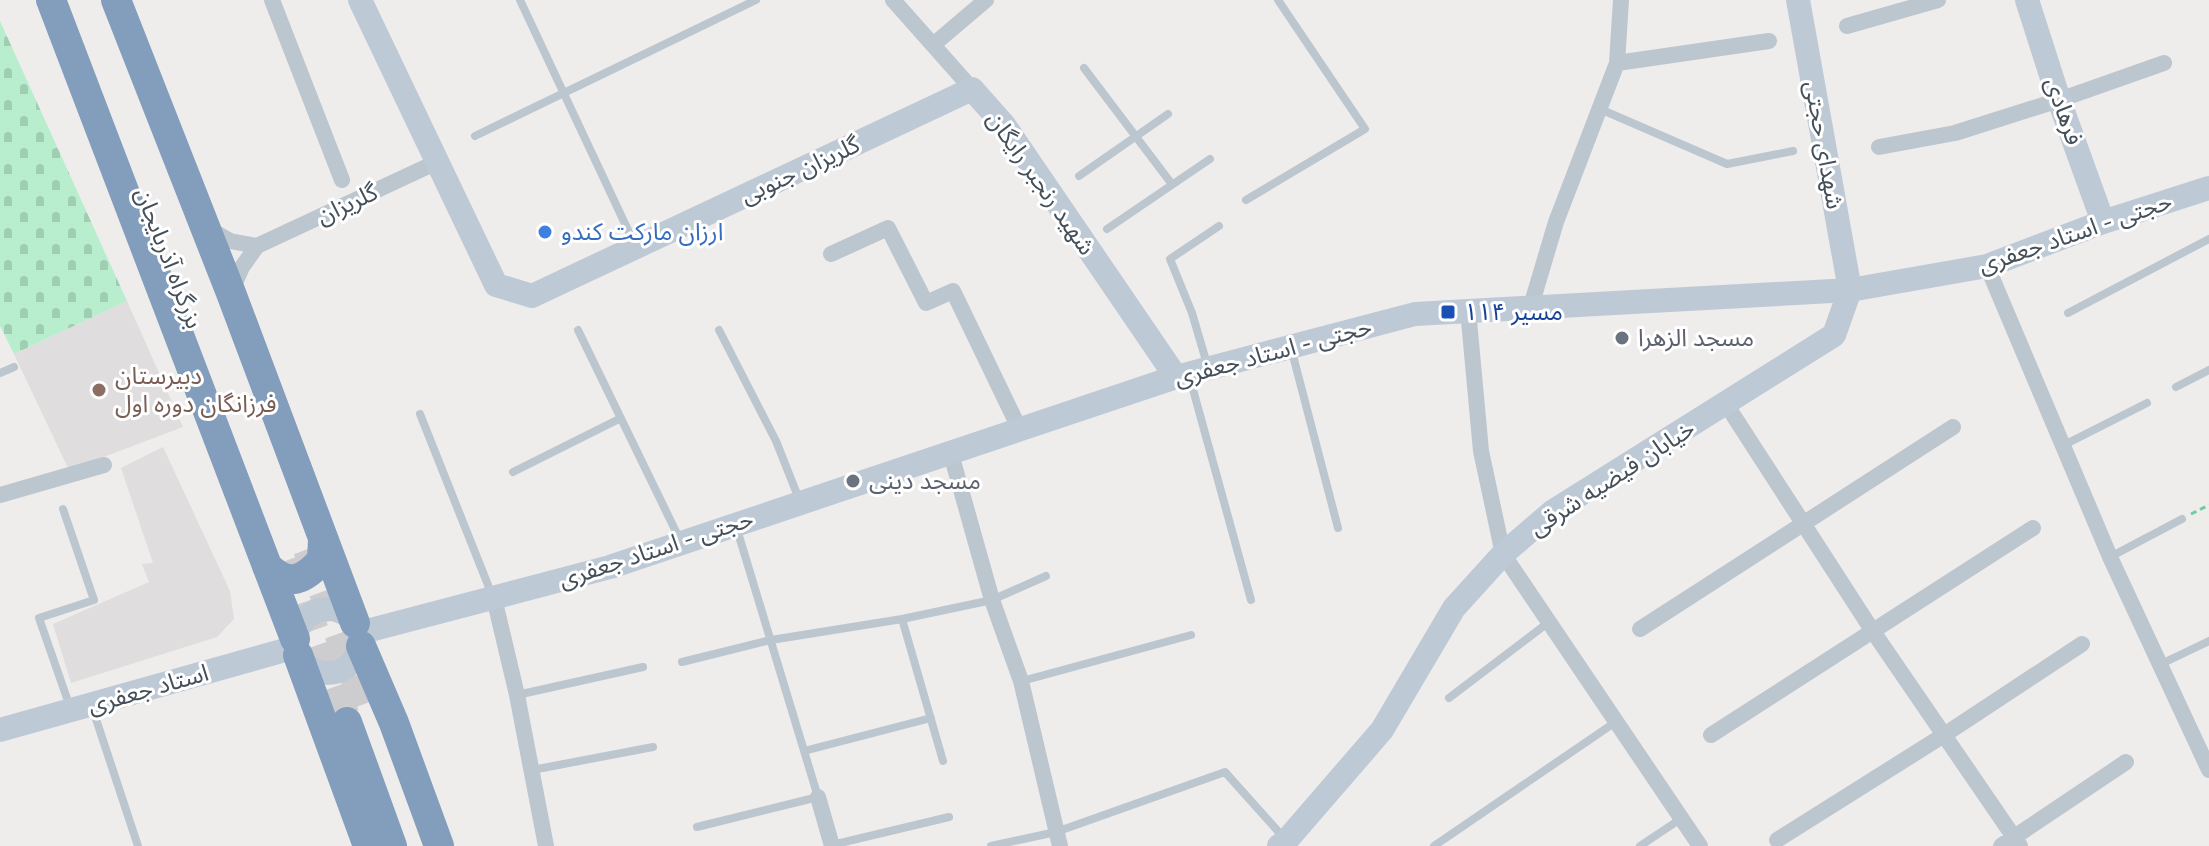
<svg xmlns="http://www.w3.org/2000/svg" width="2209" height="846" font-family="'Nunito Sans','Noto Sans Arabic',sans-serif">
<defs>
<pattern id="cemetery-stones" width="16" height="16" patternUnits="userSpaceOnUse" patternTransform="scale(2)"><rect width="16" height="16" fill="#b8eece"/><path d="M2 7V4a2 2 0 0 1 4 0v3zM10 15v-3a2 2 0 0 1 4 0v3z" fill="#9fceb3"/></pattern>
</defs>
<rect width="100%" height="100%" fill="#efecec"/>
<path fill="#e0ddde" d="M 127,301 L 183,427 L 69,470 L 14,354 Z
M 163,447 L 230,591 L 234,619 L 217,637 L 71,683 L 53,624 L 149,582 L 142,564 L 153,563 L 121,468 Z"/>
<path fill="url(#cemetery-stones)" d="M 0,21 L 127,301 L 14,354 L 0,326 Z"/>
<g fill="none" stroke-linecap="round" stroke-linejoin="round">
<path stroke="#cdcdcf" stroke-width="30" stroke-dasharray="30 15" stroke-linecap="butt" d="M 308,549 L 369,714
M 288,560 L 347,722"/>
<path stroke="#70cca0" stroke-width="3" stroke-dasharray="6 4" stroke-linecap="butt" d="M 2191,514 L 2209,505"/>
<path stroke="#bcc6cf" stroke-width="8" d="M 520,0 L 635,245
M 1084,68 L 1171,183
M 1600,109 L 1727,164 L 1793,151
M 475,136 L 756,0
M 1079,176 L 1168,114
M 1246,200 L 1365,129 L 1278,0
M 1107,229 L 1210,159
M 2068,313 L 2209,239
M 578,330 L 681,542
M 719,330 L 776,441 L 799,499
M 1291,348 L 1338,528
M 1207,364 L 1192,313 L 1170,259 L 1219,226
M 0,373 L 14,367
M 1189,375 L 1251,600
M 2176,387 L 2209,370
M 420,414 L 492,595
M 2062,446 L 2147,403
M 513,472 L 621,418
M 63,509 L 94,600 L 39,618 L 70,707
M 2110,557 L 2182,519
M 682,662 L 771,640 L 902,619
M 2161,664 L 2209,641
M 1022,681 L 1191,635
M 517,695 L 643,667
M 1449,698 L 1549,622
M 92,707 L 138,846
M 804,751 L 931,718
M 943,761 L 902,619 L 992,600 L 1046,576
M 532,770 L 653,747
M 697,827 L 818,797 L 736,526
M 832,845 L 949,817
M 991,846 L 1056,832 L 1225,772 L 1285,839
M 1434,846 L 1617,721
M 1640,846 L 1682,818"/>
<path stroke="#bcc6cf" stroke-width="16" d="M 272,0 L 342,180
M 893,0 L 972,89
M 1847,26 L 1938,0
M 933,45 L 986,0
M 1617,63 L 1769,41
M 1879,147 L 1955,133 L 2059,100 L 2164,63
M 209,229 L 230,241 L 257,246 L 242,267 L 231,292
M 257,246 L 437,162
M 831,254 L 888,228 L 926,303 L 953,291 L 1020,430
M 1987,266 L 2110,557 L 2209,770
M 1531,306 L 1556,222 L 1617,63 L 1621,0
M 1468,310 L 1481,451 L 1503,554 L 1700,846
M 1726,404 L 1872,630 L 2020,846
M 951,454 L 992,600 L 1021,681 L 1060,846
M 0,495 L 104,465
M 494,598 L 517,695 L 546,846
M 1640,629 L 1953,427
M 1711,735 L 2033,528
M 818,797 L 832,846
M 1777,840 L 1944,735 L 2082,644
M 2001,846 L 2126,762"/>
<path stroke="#bec9d6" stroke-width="24" d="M 360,0 L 496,285 L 532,296 L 972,89 L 1004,125 L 1176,377
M 2027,0 L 2059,100 L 2103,222
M296 641a32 32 0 1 1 64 0a32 32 0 1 1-64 0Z
M 359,633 L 610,567 L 1176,377 L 1415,314 L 1850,290 L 1987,266 L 2103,222 L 2209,188
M 0,730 L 296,647
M 1279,846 L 1286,841 L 1382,730 L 1454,608 L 1503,554 L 1552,512 L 1834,335 L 1850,290 L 1798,0"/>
<path stroke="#829ebc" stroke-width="30" d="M 51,0 L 295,639
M 116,0 L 231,293 L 355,623
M 267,566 C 289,588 304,580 322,560 L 323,540
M 361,646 L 394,723 L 439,846
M 298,655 L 368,846
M 347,722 L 392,846"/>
</g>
<circle fill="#3f7fe0" stroke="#fff" stroke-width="3" cx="545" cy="232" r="8"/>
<rect fill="#1a4fb4" stroke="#fff" stroke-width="3" x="1440" y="304" width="16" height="16" rx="4"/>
<g fill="#6b7280" stroke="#fff" stroke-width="3">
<circle cx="1622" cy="338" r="8"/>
<circle cx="853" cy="481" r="8"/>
</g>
<circle fill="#8d6e63" stroke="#fff" stroke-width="3" cx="99" cy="390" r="8"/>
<g text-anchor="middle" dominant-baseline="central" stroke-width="6" stroke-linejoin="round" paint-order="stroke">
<g font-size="24" fill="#444f59" stroke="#fff">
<text transform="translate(2064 111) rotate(71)">فرهادی</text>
<text transform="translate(1824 145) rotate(80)">شهدای حجتی</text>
<text transform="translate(800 170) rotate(-25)">گلریزان جنوبی</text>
<text transform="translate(1041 183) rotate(55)">شهید رنجبر رایگان</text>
<text transform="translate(347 204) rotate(-25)">گلریزان</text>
<text transform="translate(2075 233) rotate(-19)">حجتی - استاد جعفری</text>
<text transform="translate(169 258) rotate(69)">بزرگراه آذربایجان</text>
<text transform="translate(1273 352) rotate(-15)">حجتی - استاد جعفری</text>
<text transform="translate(1612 478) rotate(-33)">خیابان فیضیه شرقی</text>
<text transform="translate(656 549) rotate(-18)">حجتی - استاد جعفری</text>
<text transform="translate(148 689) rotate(-16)">استاد جعفری</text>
</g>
<g font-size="24" fill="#366cbe" stroke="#fff" text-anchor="start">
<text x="561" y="232">ارزان مارکت کندو</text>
</g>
<g font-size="24" fill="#164399" stroke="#fff" text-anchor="start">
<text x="1464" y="312">مسیر ۱۱۴</text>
</g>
<g font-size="24" fill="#5b616d" stroke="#fff" text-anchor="start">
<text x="1638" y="338">مسجد الزهرا</text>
<text x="869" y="481">مسجد دینی</text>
</g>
<g font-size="24" fill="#785e54" stroke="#fff" text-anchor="start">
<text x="115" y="376">دبیرستان<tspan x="115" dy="28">فرزانگان دوره اول</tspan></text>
</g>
</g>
</svg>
